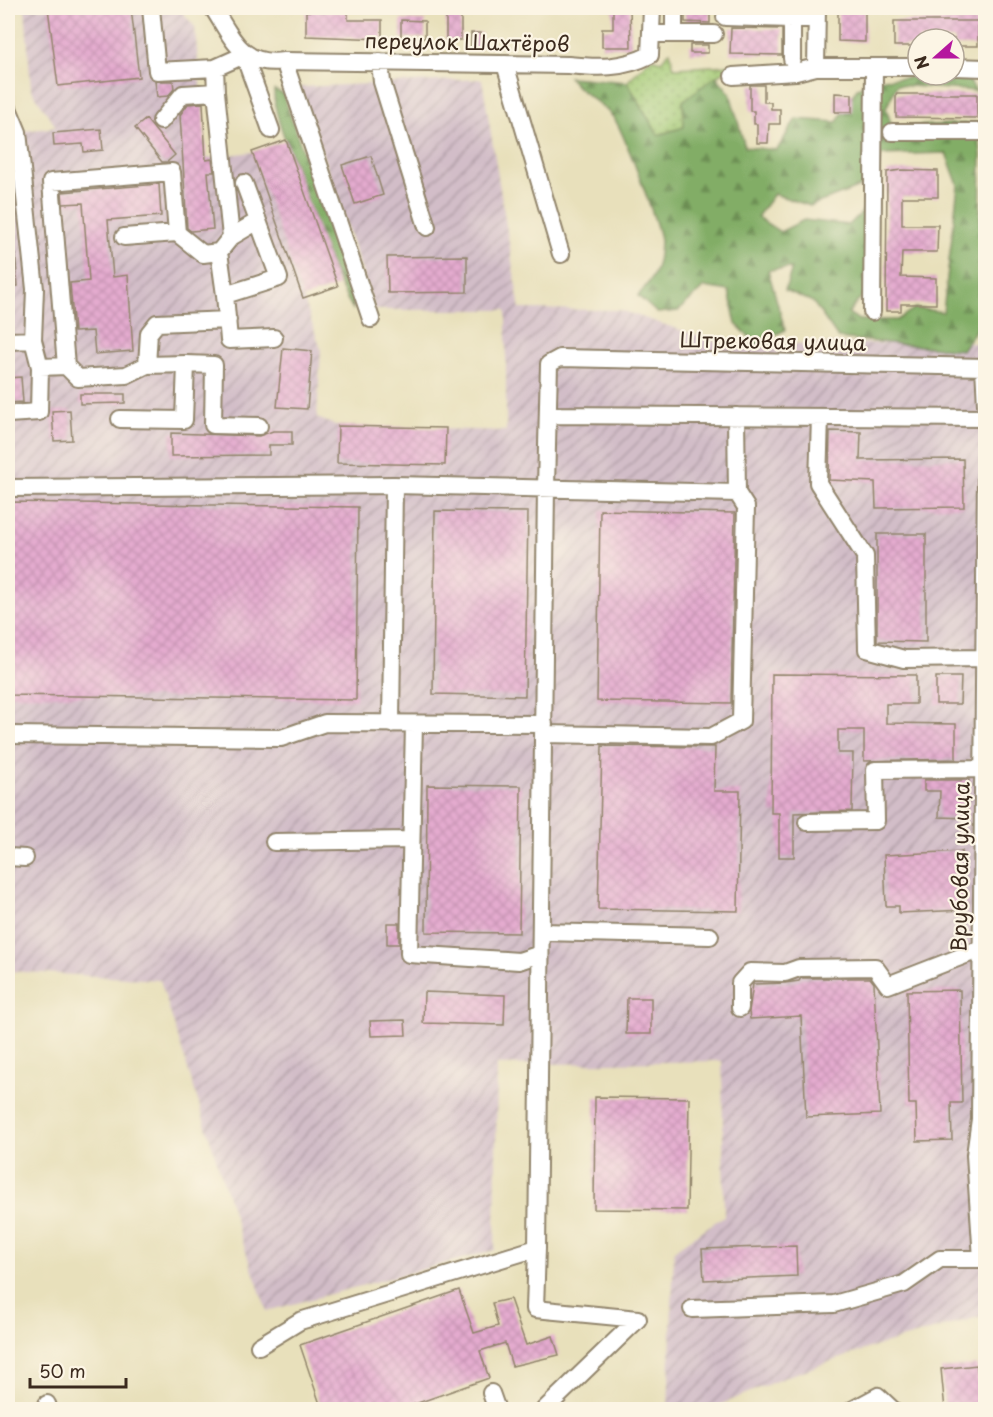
<svg xmlns="http://www.w3.org/2000/svg" width="993" height="1417" font-family="'Playpen Sans',sans-serif">
<defs>
<pattern id="industrial-furrows" width="10" height="10" patternUnits="userSpaceOnUse" patternTransform="scale(1.5)"><rect width="10" height="10" fill="#d2bdc8"/><path d="M-1 1l2-2M0 10L10 0M9 11l2-2" fill="none" stroke="#ac9aa2"/></pattern>
<pattern id="grass-dots" width="8" height="8" patternUnits="userSpaceOnUse" patternTransform="scale(1.5)"><rect width="8" height="8" fill="#a3c974"/><path d="M2 2h.1M6 6h.1" fill="none" stroke="#86a35f" stroke-width="1.8" stroke-linecap="round"/></pattern>
<pattern id="forest-firs" width="22" height="20" patternUnits="userSpaceOnUse" patternTransform="scale(1.5)"><rect width="22" height="20" fill="#82ad66"/><path d="M5 1l3.5 6h-7zM16 11l3.5 6h-7z" fill="#6c8d53"/></pattern>
<pattern id="building-cross-hatch" width="8" height="8" patternUnits="userSpaceOnUse" patternTransform="scale(1.5)"><rect width="8" height="8" fill="#e4abcf"/><path d="M0 0l8 8M0 8l8-8" fill="none" stroke="#c493b1"/></pattern>
</defs>
<rect width="100%" height="100%" fill="#fcf5e5"/>
<filter id="ink" filterUnits="userSpaceOnUse"><feTurbulence type="fractalNoise" baseFrequency=".0167" numOctaves="2"/><feDisplacementMap in="SourceGraphic" scale="12" xChannelSelector="R" yChannelSelector="G"/><feConvolveMatrix kernelMatrix="1 2 1 2 8 2 1 2 1" color-interpolation-filters="sRGB"/></filter>
<filter id="wash" filterUnits="userSpaceOnUse"><feTurbulence type="fractalNoise" baseFrequency=".008" numOctaves="4" result="noise"/><feDisplacementMap in="SourceGraphic" scale="24" xChannelSelector="R" yChannelSelector="G"/><feGaussianBlur stdDeviation="1.35" result="paint"/><feColorMatrix in="noise" values="0 0 0 0 0 0 0 0 0 0 0 0 0 0 0 0 0 1.4 0 .05"/><feComposite in="paint" operator="in"/></filter>
<g filter="url(#wash)">
<rect width="100%" height="100%" fill="#e8e0bb"/>
<path fill="url(#industrial-furrows)" d="M 25,8 L 179,8 L 195,27 L 206,149 L 200,150 L 201,159 L 252,152 L 321,349 L 317,418 L 338,426 L 506,431 L 506,310 L 375,310 L 300,87 L 482,79 L 520,309 L 620,310 L 723,344 L 985,343 L 985,1315 L 870,1348 L 788,1376 L 710,1409 L 668,1409 L 674,1250 L 724,1216 L 722,1061 L 497,1065 L 495,1250 L 267,1311 L 240,1235 L 160,980 L 8,971 L 8,133 L 56,127 L 31,89 Z"/>
<path fill="url(#grass-dots)" stroke="#6f7a49" stroke-width="1.5" d="M 670,51 L 674,68 L 733,65 L 683,101 L 685,127 L 658,135 L 627,82 L 651,58 L 661,61 Z"/>
<path fill="url(#forest-firs)" stroke="#5e6c42" stroke-width="1.5" fill-rule="evenodd" d="M 965,75 L 976,91 L 897,85 L 886,108 L 892,127 L 977,123 L 981,154 L 979,325 L 962,350 L 838,338 L 813,302 L 785,290 L 792,268 L 768,270 L 785,330 L 757,344 L 736,324 L 729,291 L 704,287 L 678,311 L 657,313 L 638,296 C 655,276 659,269 660,242 C 661,231 622,127 613,117 C 601,101 581,95 569,77 L 627,82 L 658,135 L 684,127 L 683,101 L 716,76 L 730,93 L 745,147 L 777,150 L 796,119 L 837,122 L 857,88 L 879,79 ZM 946,153 L 958,185 L 943,312 L 915,308 L 897,320 L 859,320 L 848,313 L 866,292 L 868,206 L 849,225 L 804,220 L 780,232 L 757,217 L 774,194 L 810,206 L 873,182 L 881,155 Z
M 274,90 L 283,94 L 354,300 L 353,309 C 327,267 314,217 297,171 C 289,146 273,116 274,90 Z"/>
<g id="blocks">
<path fill="url(#building-cross-hatch)" d="M 48,8 L 131,8 L 139,77 L 58,86 Z
M 613,8 L 630,8 L 631,47 L 602,47 L 602,29 L 613,29 Z
M 685,8 L 710,8 L 710,23 L 685,22 Z
M 838,8 L 865,8 L 865,42 L 838,41 Z
M 306,11 L 348,12 L 348,20 L 382,20 L 382,39 L 306,36 Z
M 461,11 L 461,40 L 446,40 L 446,12 Z
M 401,20 L 425,21 L 425,38 L 401,38 Z
M 894,21 L 978,21 L 978,46 L 954,46 L 954,39 L 918,39 L 918,46 L 894,46 Z
M 731,28 L 782,29 L 782,55 L 730,54 Z
M 471,33 L 481,33 L 482,48 L 471,48 Z
M 690,45 L 708,45 L 708,53 L 690,53 Z
M 155,81 L 173,81 L 174,89 L 168,96 L 157,97 Z
M 750,85 L 764,85 L 764,102 L 771,102 L 771,109 L 780,109 L 780,124 L 769,124 L 768,143 L 757,143 L 757,124 L 754,124 L 754,111 L 750,111 Z
M 835,93 L 852,94 L 852,112 L 835,112 Z
M 896,94 L 977,94 L 977,118 L 896,117 Z
M 203,103 L 206,160 L 212,159 L 214,172 L 208,172 L 213,229 L 191,231 L 187,228 L 180,115 L 188,104 Z
M 146,119 L 175,155 L 167,162 L 162,162 L 135,128 Z
M 101,129 L 103,150 L 84,152 L 83,144 L 54,146 L 53,133 Z
M 286,140 L 338,286 L 303,298 L 252,152 Z
M 371,156 L 383,195 L 355,204 L 342,165 Z
M 902,170 L 938,171 L 938,197 L 902,197 L 902,225 L 938,225 L 937,252 L 902,252 L 901,277 L 936,278 L 936,304 L 901,304 L 901,311 L 886,311 L 887,172 Z
M 159,184 L 161,216 L 108,220 L 113,277 L 128,275 L 133,351 L 95,354 L 93,331 L 74,332 L 70,283 L 89,281 L 83,203 L 63,204 L 62,192 Z
M 15,251 L 18,286 L 8,287 L 8,252 Z
M 467,256 L 467,292 L 388,293 L 387,257 Z
M 283,348 L 312,351 L 307,409 L 277,407 Z
M 21,377 L 23,402 L 8,403 L 8,378 Z
M 80,394 L 125,394 L 125,403 L 80,404 Z
M 70,410 L 72,440 L 54,441 L 52,411 Z
M 338,426 L 446,428 L 445,465 L 337,463 Z
M 273,431 L 292,431 L 292,445 L 269,445 L 269,455 L 171,456 L 171,433 L 259,436 Z
M 830,431 L 861,432 L 860,460 L 963,459 L 964,507 L 876,508 L 875,482 L 829,480 Z
M 8,502 L 358,507 L 356,700 L 8,695 Z
M 600,510 L 735,513 L 731,703 L 597,701 Z
M 435,511 L 528,512 L 525,696 L 433,694 Z
M 877,534 L 926,534 L 926,642 L 877,641 Z
M 772,674 L 916,675 L 916,704 L 886,704 L 886,723 L 956,724 L 956,759 L 864,761 L 864,730 L 838,730 L 838,753 L 853,753 L 852,811 L 794,813 L 794,857 L 779,857 L 779,813 L 771,813 Z
M 936,677 L 961,677 L 960,704 L 936,704 Z
M 602,746 L 715,747 L 714,791 L 740,791 L 738,911 L 598,909 Z
M 924,780 L 969,780 L 967,818 L 939,817 L 940,791 L 924,791 Z
M 427,785 L 521,786 L 519,933 L 426,932 Z
M 962,851 L 965,910 L 899,913 L 899,906 L 886,906 L 884,855 Z
M 387,923 L 399,923 L 399,944 L 387,944 Z
M 801,978 L 870,978 L 874,983 L 880,1114 L 806,1117 L 801,1016 L 750,1019 L 749,1012 L 753,984 L 785,983 L 799,981 Z
M 960,990 L 962,1103 L 951,1103 L 952,1140 L 917,1141 L 916,1104 L 909,1104 L 907,991 Z
M 424,992 L 505,995 L 504,1025 L 423,1023 Z
M 627,998 L 651,998 L 651,1034 L 626,1034 Z
M 405,1020 L 406,1035 L 371,1036 L 370,1021 Z
M 595,1097 L 689,1098 L 687,1210 L 594,1209 Z
M 796,1246 L 797,1276 L 704,1280 L 702,1249 Z
M 459,1290 L 474,1333 L 498,1326 L 492,1303 L 510,1299 L 526,1345 L 553,1336 L 559,1355 L 512,1366 L 505,1343 L 480,1351 L 489,1378 L 398,1410 L 322,1410 L 300,1345 Z
M 977,1365 L 981,1404 L 966,1406 L 967,1410 L 945,1410 L 941,1369 Z"/>
</g>
</g>
<g filter="url(#ink)">
<use href="#blocks" fill-opacity="0" stroke="#92856c" stroke-width="1.5"/>
<g fill="none" stroke-linecap="round" stroke-linejoin="round">
<defs>
<path id="minor" d="M 151,8 L 157,71 L 215,68 L 244,55 L 271,130
M 213,8 C 233,39 242,67 284,61 L 568,65 C 598,68 622,69 650,55 L 652,8
M 725,17 L 792,19
M 652,34 L 714,34
M 674,34 L 674,8
M 792,59 L 792,19 L 816,19
M 284,61 L 371,319
M 380,62 L 382,82 L 427,227
M 505,64 L 561,254
M 816,67 L 817,8
M 954,67 L 986,68
M 733,76 L 796,72 L 816,67 L 918,67
M 216,92 L 231,237
M 8,108 L 18,132 L 35,289 L 33,340 L 40,367 L 39,412 L 8,414
M 161,121 L 183,94 L 216,92 L 215,68
M 892,132 L 986,132
M 258,221 L 279,278 L 225,295 L 229,340 L 274,338
M 177,233 L 203,254 L 219,252 L 231,237 L 258,221 L 244,183
M 219,252 L 225,295
M 872,312 L 874,67
M 8,341 L 33,340
M 186,364 L 147,365 L 149,333 L 157,323 L 228,320
M 66,366 L 78,378 L 126,375 L 147,365
M 40,367 L 66,366 L 51,182 L 172,172 L 177,233 L 124,237
M 984,367 L 986,405
M 549,415 L 986,418
M 820,417 L 818,483 L 865,556 L 867,649 L 904,659 L 984,658
M 120,419 L 184,420 L 186,364 L 214,365 L 213,425 L 259,426
M 8,488 L 394,485 L 737,493 L 736,416
M 391,724 L 394,485
M 414,724 L 409,954 L 519,961 L 540,954
M 543,734 L 711,737 L 741,721 L 746,507 L 737,493
M 8,735 L 281,738 L 325,723 L 544,724
M 807,822 L 876,821 L 875,770 L 983,769
M 274,842 L 410,840
M 8,857 L 25,858
M 541,932 L 710,936
M 740,1008 L 740,983 L 750,972 L 785,973 L 799,968 L 875,967 L 888,985 L 981,949
M 537,1248 L 546,487 L 549,364 L 560,358 L 986,367
M 692,1309 L 834,1304 L 904,1284 L 940,1259 L 982,1259 L 975,1155 L 980,1119 L 986,472
M 259,1346 L 300,1321 L 537,1248 L 535,1309 L 638,1319 L 544,1410
M 491,1393 L 497,1410
M 47,1404 L 49,1410
M 852,1410 L 878,1396 L 893,1410"/>
</defs>
<use href="#minor" stroke="#92856c" stroke-width="20"/>
<use href="#minor" stroke="#fff" stroke-width="16"/>
</g>
</g>
<g text-anchor="middle" dominant-baseline="central" stroke-width="4.5" stroke-linejoin="round" paint-order="stroke">
<g font-size="21" fill="#3b2a1e" stroke="#fcf5e5">
<text transform="translate(467 41) rotate(1)">переулок Шахтёров</text>
<text transform="translate(773 340) rotate(1)">Штрековая улица</text>
<text transform="translate(959 867) rotate(-89)">Врубовая улица</text>
</g>
</g>
<rect width="993" height="1417" fill="none" stroke="#fcf5e5" stroke-width="30"/>
<g transform="translate(936 57) rotate(249)"><circle r="28" fill="#fcf5e5" stroke="#afa495" stroke-width="1.5"/>
<path d="M0-4.5L10 22L0 15L-10 22Z" fill="#b5179e"/>
<text y="-9" font-size="16" font-weight="bold" text-anchor="middle" fill="#3b2a1e">N</text>
</g>
<path d="M30 1378v9h96v-9" fill="none" stroke="#3b2a1e" stroke-width="3"/>
<text x="39" y="1378" font-size="18" fill="#3b2a1e" stroke="#fcf5e5" stroke-width="4.5" paint-order="stroke">50 m</text>
</svg>
